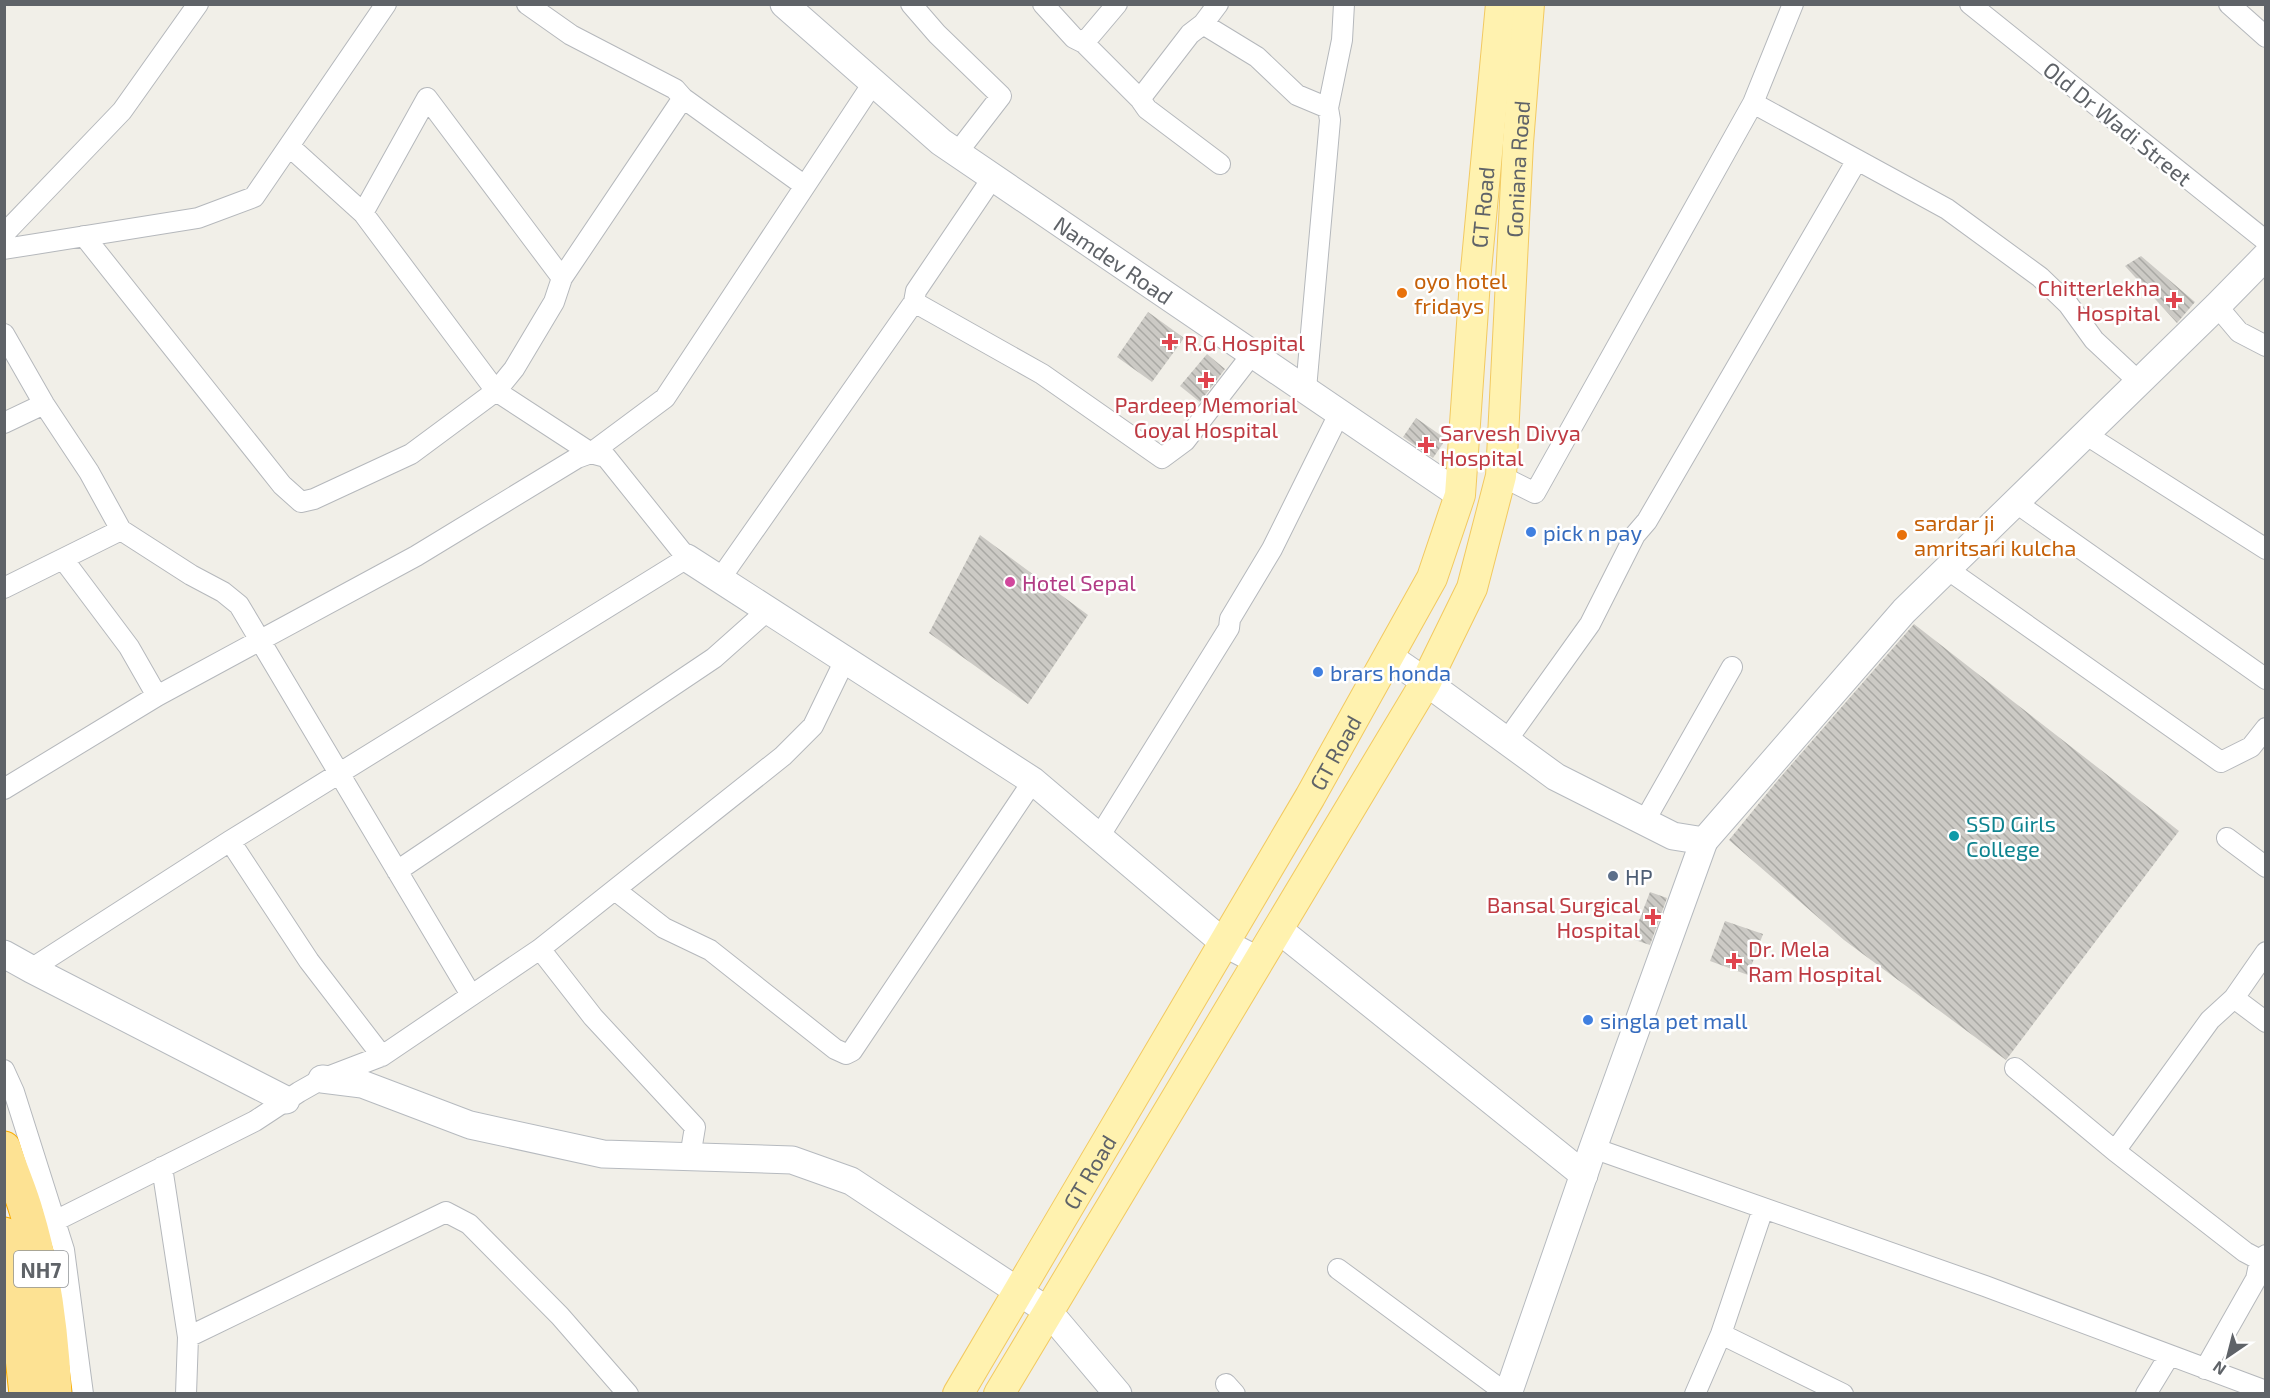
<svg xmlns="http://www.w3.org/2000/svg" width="2270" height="1398" font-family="'Exo 2',sans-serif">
<defs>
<pattern id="building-back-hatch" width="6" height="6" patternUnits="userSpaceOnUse" patternTransform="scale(1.5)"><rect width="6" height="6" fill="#cccac5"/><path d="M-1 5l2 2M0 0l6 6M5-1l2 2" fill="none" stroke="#a9a8a4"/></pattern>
</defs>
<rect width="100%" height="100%" fill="#f1efe8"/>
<path fill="url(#building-back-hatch)" d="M 2141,256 L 2195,302 L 2177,323 L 2125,266 Z
M 1148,312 L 1184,338 L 1152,382 L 1117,357 Z
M 1207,354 L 1225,369 L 1200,402 L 1180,386 Z
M 1416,418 L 1446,439 L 1433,458 L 1403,437 Z
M 980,535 L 1088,615 L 1028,704 L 929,633 Z
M 1914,624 L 2179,831 L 2006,1060 L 1844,940 L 1729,840 L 1778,780 Z
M 1650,892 L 1667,898 L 1650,945 L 1632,939 Z
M 1725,921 L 1763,934 L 1748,975 L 1710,961 Z"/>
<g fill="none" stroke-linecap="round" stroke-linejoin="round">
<defs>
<path id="street" d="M 911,4 L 937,34 L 1001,96 L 957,153
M 1043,4 L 1074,38 L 1084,43 L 1140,99 L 1147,109 L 1220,164
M 1793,4 L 1753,103 L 1947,209 L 2040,277 L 2068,304 L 2094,340 L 2139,382
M 1970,4 L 2266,241
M 2229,4 L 2266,37
M 1203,24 L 1257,57 L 1297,95 L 1328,108
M 1084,43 L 1117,4
M 683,98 L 805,186
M 1140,99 L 1190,34 L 1203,24 L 1218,4
M 363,213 L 427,98 L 562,278
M 4,234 L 122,111 L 198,4
M 84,236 L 282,485 L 301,502 L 314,499 L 411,454 L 496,391 L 514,369 L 554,302 L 562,278 L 683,98 L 675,89 L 571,35 L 527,4
M 4,249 L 198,218 L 254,197 L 386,4
M 914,302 L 1042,374 L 1162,458 L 1185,441 L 1253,353
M 2217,306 L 2239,332 L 2266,346
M 4,334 L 44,404 L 89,472 L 121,530 L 191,575 L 223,592 L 239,605 L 471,995
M 1306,389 L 1330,120 L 1328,108 L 1342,40 L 1344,4
M 4,423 L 44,404
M 2085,434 L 2266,549
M 1501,476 L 1535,493 L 1753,103
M 2015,502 L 2266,679
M 63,559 L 129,647 L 157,696
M 1947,569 L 2221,762 L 2251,747 L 2266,728
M 720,579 L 914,302 L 916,291 L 993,177
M 4,588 L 121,530
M 1507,740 L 1590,624 L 1635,535 L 1647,521 L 1857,160
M 4,789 L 157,696 L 416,556 L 577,458 L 591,453 L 665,398 L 873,83
M 1644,822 L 1732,667
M 1099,837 L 1229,628 L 1230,619 L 1272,549 L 1340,412
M 2227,838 L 2266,867
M 230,841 L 309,961 L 382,1056
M 397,871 L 714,658 L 768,610
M 615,890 L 664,928 L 710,950 L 835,1049 L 846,1054 L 852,1051 L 1033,781
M 540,949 L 593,1017 L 695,1127 L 690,1157
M 31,969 L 230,841 L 687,558 L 606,457 L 591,453 L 496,391 L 363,213 L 289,146
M 2234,998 L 2266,1022
M 2015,1068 L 2115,1151 L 2245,1252 L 2260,1260
M 4,1070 L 14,1092 L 64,1250 L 83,1394
M 1593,1148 L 1985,1286 L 2266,1391
M 2115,1151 L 2210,1020 L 2234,998 L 2266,952
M 162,1167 L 188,1337 L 186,1394
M 55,1221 L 255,1121 L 299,1092 L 322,1079 L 382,1056 L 540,949 L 783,756 L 813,726 L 845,660
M 1338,1269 L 1507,1394
M 1721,1334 L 1843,1394
M 188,1337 L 446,1212 L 469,1224 L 560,1316 L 628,1394
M 2205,1369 L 2256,1279 L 2260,1260 L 2266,1255
M 1226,1384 L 1235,1394
M 1695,1394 L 1721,1334 L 1763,1209
M 2146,1394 L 2169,1356"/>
<g id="secondary">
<path id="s1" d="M 784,4 L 941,142 L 1460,495"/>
<path d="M 687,558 L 1033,781 L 1224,943 L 1259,961"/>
<path d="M 1388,656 L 1426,682 L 1556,777 L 1673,836 L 1704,841 L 1904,611 L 2217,306 L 2266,256"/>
<path d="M 1278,929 L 1584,1175"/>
<path d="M 4,954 L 31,969 L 286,1100"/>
<path d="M 322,1079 L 362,1084 L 470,1125 L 603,1154 L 792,1160 L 851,1181 L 1048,1311 L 1118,1394"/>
<path d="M 1508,1394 L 1593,1148 L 1704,841"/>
</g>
<g id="primary">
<path id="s2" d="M 958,1394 L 1310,797 L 1432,578 L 1460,495 L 1475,281 L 1501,4"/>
<path id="s3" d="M 999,1394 L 1426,682 L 1472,588 L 1501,476 L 1518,143 L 1529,4"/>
</g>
<path id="highway" d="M 4,1148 C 11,1171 21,1192 27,1214 C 45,1273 52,1333 55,1394
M 4,1234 L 11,1257 L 26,1394"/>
</defs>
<use href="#street" stroke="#b5b8bc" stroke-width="22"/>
<use href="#secondary" stroke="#b6babf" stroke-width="29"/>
<use href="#primary" stroke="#f2c960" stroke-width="32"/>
<use href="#highway" stroke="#f9ab00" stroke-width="35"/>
<use href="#street" stroke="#fff" stroke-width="20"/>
<use href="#secondary" stroke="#fff" stroke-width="27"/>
<use href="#primary" stroke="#fff2af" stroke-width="30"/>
<use href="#highway" stroke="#fde293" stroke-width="33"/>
</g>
<g fill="#e8710a" stroke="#fff" stroke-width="2">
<circle cx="1402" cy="293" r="6"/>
<circle cx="1902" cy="535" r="6"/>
</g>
<g fill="#e0444e" stroke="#fff" stroke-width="2">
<path d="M2171 291h6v6h6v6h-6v6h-6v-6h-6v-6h6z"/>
<path d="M1167 333h6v6h6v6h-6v6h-6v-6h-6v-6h6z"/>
<path d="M1203 371h6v6h6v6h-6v6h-6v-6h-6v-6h6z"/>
<path d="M1423 436h6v6h6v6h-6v6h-6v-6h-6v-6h6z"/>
<path d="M1650 908h6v6h6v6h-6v6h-6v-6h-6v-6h6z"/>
<path d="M1731 952h6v6h6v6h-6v6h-6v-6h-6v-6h6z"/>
</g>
<g fill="#3f7fe0" stroke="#fff" stroke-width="2">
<circle cx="1531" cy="532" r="6"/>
<circle cx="1318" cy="672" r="6"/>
<circle cx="1588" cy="1020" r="6"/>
</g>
<circle fill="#d1479c" stroke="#fff" stroke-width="2" cx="1010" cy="582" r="6"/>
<circle fill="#0f9aa8" stroke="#fff" stroke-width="2" cx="1954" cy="836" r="6"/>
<circle fill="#5c6f8a" stroke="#fff" stroke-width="2" cx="1613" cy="876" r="6"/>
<g text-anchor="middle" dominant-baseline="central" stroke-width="5" stroke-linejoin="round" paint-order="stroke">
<rect fill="#fff" stroke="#8f9295" stroke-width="1.5" x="14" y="1251" width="54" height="36" rx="4.5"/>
<g font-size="21" font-weight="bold" fill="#5f6368">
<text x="41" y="1269">NH7</text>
</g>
<g font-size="22" fill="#5f6368" stroke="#fff">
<text transform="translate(2118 123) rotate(39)">Old Dr Wadi Street</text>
<text stroke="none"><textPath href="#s3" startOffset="1358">Goniana Road</textPath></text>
<text stroke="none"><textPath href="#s2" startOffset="1320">GT Road</textPath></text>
<text stroke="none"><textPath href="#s1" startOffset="418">Namdev Road</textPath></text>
<text stroke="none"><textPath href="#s2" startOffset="744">GT Road</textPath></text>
<text stroke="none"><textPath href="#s2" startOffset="258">GT Road</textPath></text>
</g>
<g font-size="22" fill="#c56008" stroke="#fff" text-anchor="start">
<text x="1414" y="280">oyo hotel<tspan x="1414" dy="25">fridays</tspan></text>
<text x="1914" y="522">sardar ji<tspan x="1914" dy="25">amritsari kulcha</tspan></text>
</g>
<g font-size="22" fill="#be3a42" stroke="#fff" text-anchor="start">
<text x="2160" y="287" text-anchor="end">Chitterlekha<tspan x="2160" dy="25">Hospital</tspan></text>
<text x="1184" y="342">R.G Hospital</text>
<text x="1206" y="404" text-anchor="middle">Pardeep Memorial<tspan x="1206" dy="25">Goyal Hospital</tspan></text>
<text x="1440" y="432">Sarvesh Divya<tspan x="1440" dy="25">Hospital</tspan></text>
<text x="1640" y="904" text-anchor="end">Bansal Surgical<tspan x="1640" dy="25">Hospital</tspan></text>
<text x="1748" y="948">Dr. Mela<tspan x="1748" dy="25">Ram Hospital</tspan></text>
</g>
<g font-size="22" fill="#366cbe" stroke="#fff" text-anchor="start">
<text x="1543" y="532">pick n pay</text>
<text x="1330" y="672">brars honda</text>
<text x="1600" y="1020">singla pet mall</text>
</g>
<g font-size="22" fill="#b23c85" stroke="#fff" text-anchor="start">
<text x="1022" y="582">Hotel Sepal</text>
</g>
<g font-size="22" fill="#0d838f" stroke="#fff" text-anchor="start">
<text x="1966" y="823">SSD Girls<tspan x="1966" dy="25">College</tspan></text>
</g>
<g font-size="22" fill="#4e5e75" stroke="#fff" text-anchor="start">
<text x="1625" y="876">HP</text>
</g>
</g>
<rect width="2270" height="1398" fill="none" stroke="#5f6368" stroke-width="12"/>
<g transform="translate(2228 1356) rotate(215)" stroke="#ffffff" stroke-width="4.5" paint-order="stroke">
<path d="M0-4.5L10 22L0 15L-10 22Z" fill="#5f6368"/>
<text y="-9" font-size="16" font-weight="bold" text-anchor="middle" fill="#5f6368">N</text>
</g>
</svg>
